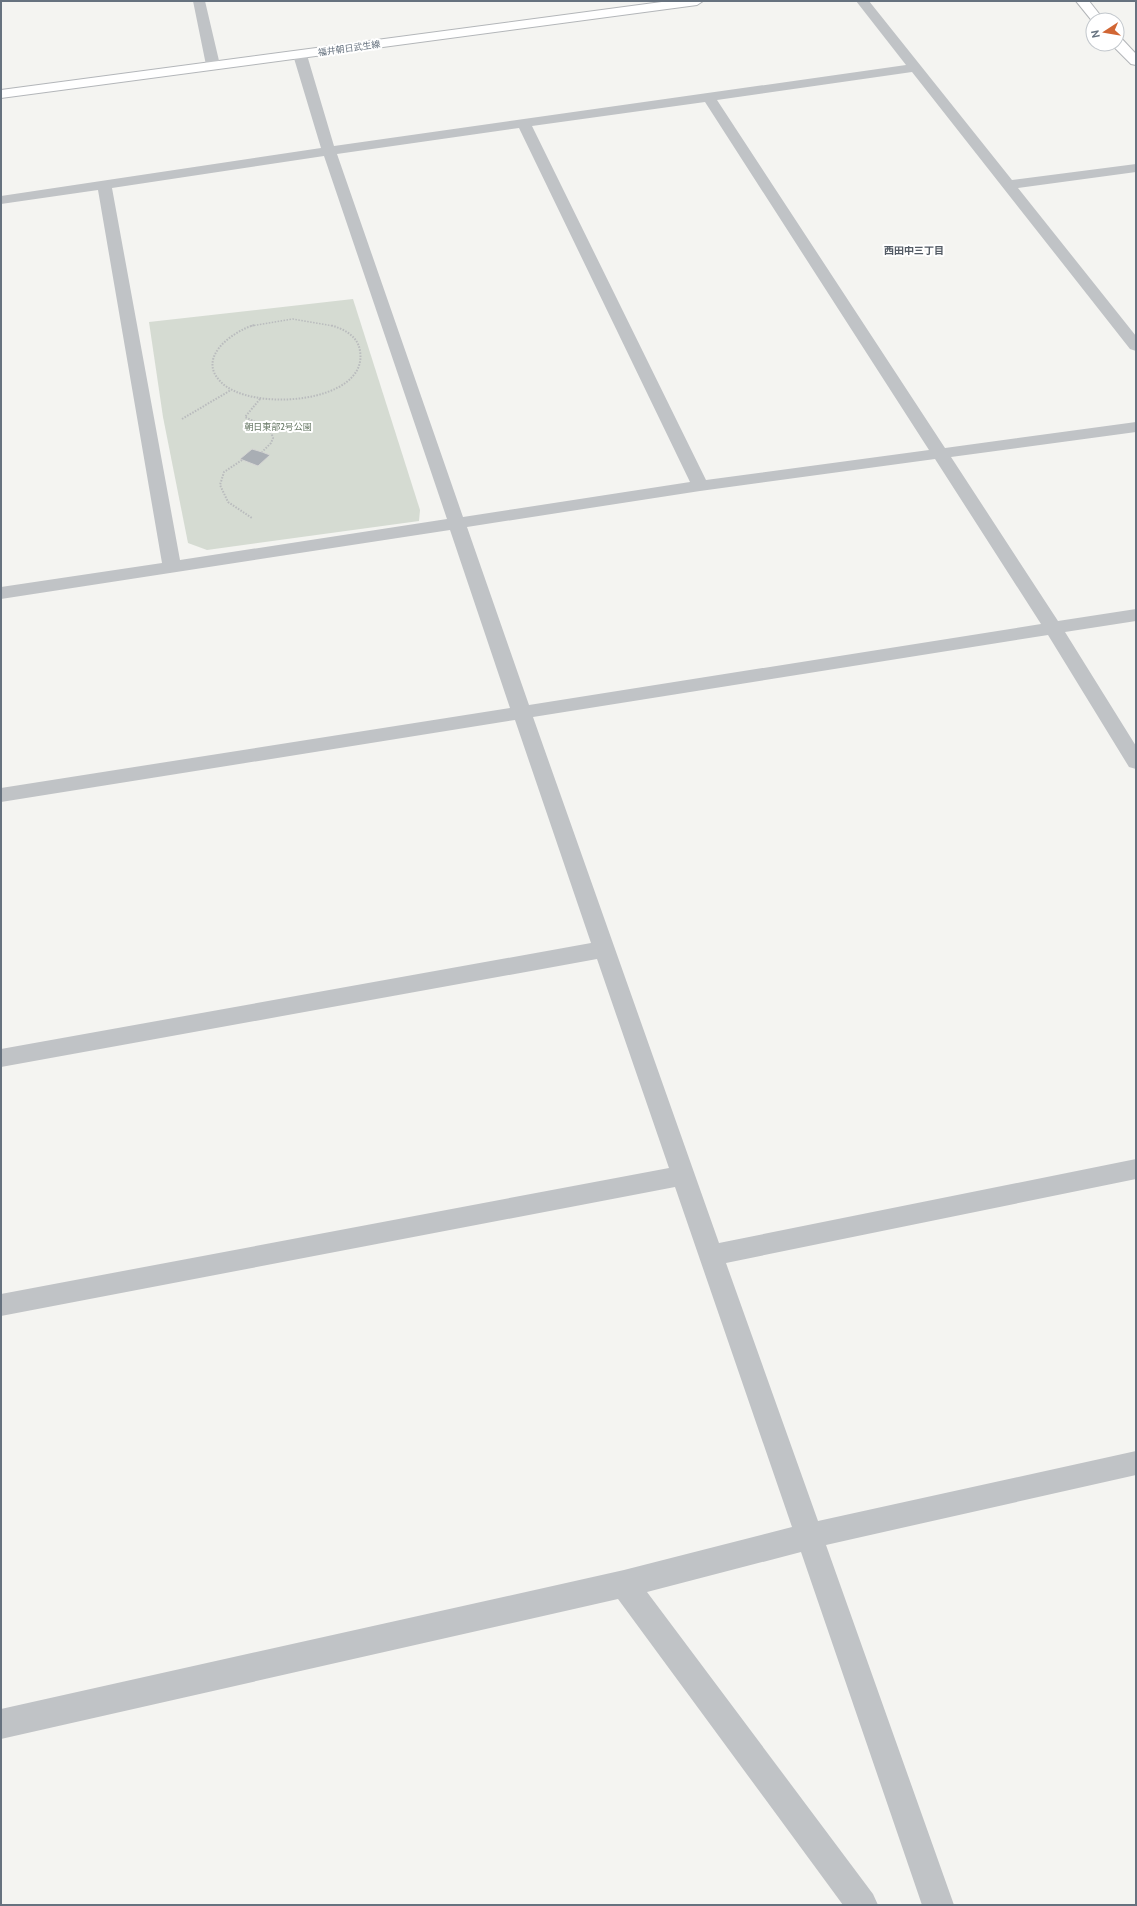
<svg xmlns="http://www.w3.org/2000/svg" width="1137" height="1906" font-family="Cabin,'Noto Sans JP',sans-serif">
<rect width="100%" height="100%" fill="#f4f4f1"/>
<path fill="#d5dbd2" d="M 353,299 L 420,510 L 419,521 L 207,550 L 188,543 L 163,417 L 149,322 Z"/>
<path fill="#a9aeb4" stroke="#d5d5d3" d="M 252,449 L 262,452 L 270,455 L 258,466 L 240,459 Z"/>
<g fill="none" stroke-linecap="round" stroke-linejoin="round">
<defs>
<path id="major" d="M 669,1 L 703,1 L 697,5 L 1,98 L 1,90 Z"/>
<path id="highway" d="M 1076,1 L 1089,1 L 1104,20 L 1093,20 L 1093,22 Z
M 1117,38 L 1122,39 L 1136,54 L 1136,65 L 1131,64 L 1112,45 L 1117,44 Z"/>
</defs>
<use href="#major" stroke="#b3b6b9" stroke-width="2"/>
<use href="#highway" stroke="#b2b5b8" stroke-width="2"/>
<path stroke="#b9bbbd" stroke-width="1.5" stroke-dasharray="1.5 1.5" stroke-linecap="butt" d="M 251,326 L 293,319 L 333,326"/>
<path stroke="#b9bbbd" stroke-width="2" stroke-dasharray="1.5 1.5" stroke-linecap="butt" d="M 254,325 C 232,332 197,357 220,381 C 248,413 369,404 360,351 C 358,336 344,329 330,325
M 260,399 L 245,417 L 270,429 L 273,438 L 271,443 L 262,452
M 182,419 L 231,390
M 242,460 L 224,472 L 220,485 L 228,502 L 252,518"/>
<path fill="#c0c3c6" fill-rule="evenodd" d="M 193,1 L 205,1 L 220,65 L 218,68 L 208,68 L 206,65 Z
M 856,1 L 869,1 L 1012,180 L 1136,164 L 1136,172 L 1018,188 L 1136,336 L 1136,351 L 1130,349 L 912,72 L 717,100 L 945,448 L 1136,422 L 1136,432 L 951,457 L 1058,621 L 1136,609 L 1136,621 L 1065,632 L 1136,746 L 1136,769 L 1129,767 L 1048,635 L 533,717 L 719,1243 L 1136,1159 L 1136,1179 L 726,1263 L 818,1521 L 1136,1451 L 1136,1475 L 826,1545 L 954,1905 L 922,1905 L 801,1552 L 647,1592 L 873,1894 L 878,1905 L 843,1905 L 618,1599 L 1,1739 L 1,1709 L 624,1570 L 792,1527 L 675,1187 L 1,1316 L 1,1294 L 669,1168 L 597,959 L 1,1067 L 1,1049 L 591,943 L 515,720 L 1,802 L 1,788 L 510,708 L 450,530 L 1,599 L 1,587 L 162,563 L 98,190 L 1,204 L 1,196 L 321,148 L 293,55 L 300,51 L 307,55 L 334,146 L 906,65 ZM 705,102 L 929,450 L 706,480 L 532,126 ZM 519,128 L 690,482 L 463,517 L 337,154 ZM 324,156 L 447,519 L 180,560 L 112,188 ZM 935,459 L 1041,624 L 529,705 L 467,527 L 700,491 Z"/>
<use href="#major" fill="#fff" fill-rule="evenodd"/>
<use href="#highway" fill="#fff" fill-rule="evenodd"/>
</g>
<g text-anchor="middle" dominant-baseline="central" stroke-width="4" stroke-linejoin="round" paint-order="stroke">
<g font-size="9" fill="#66727f" stroke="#fff">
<text transform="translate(349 48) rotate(-8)">福井朝日武生線</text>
</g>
<g font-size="9" fill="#667764" stroke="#fff">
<text x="278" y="426">朝日東部2号公園</text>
</g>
<g font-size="10" font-weight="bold" fill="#535b65" stroke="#fff">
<text x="914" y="250">西田中三丁目</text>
</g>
</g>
<rect width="1137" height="1906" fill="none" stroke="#66727f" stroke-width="4"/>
<g transform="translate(1105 32) rotate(258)"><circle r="19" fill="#ffffff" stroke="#c2c7cc"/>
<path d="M0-3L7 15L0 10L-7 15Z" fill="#d16634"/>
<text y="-6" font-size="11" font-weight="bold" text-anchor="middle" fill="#66727f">N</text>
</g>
</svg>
